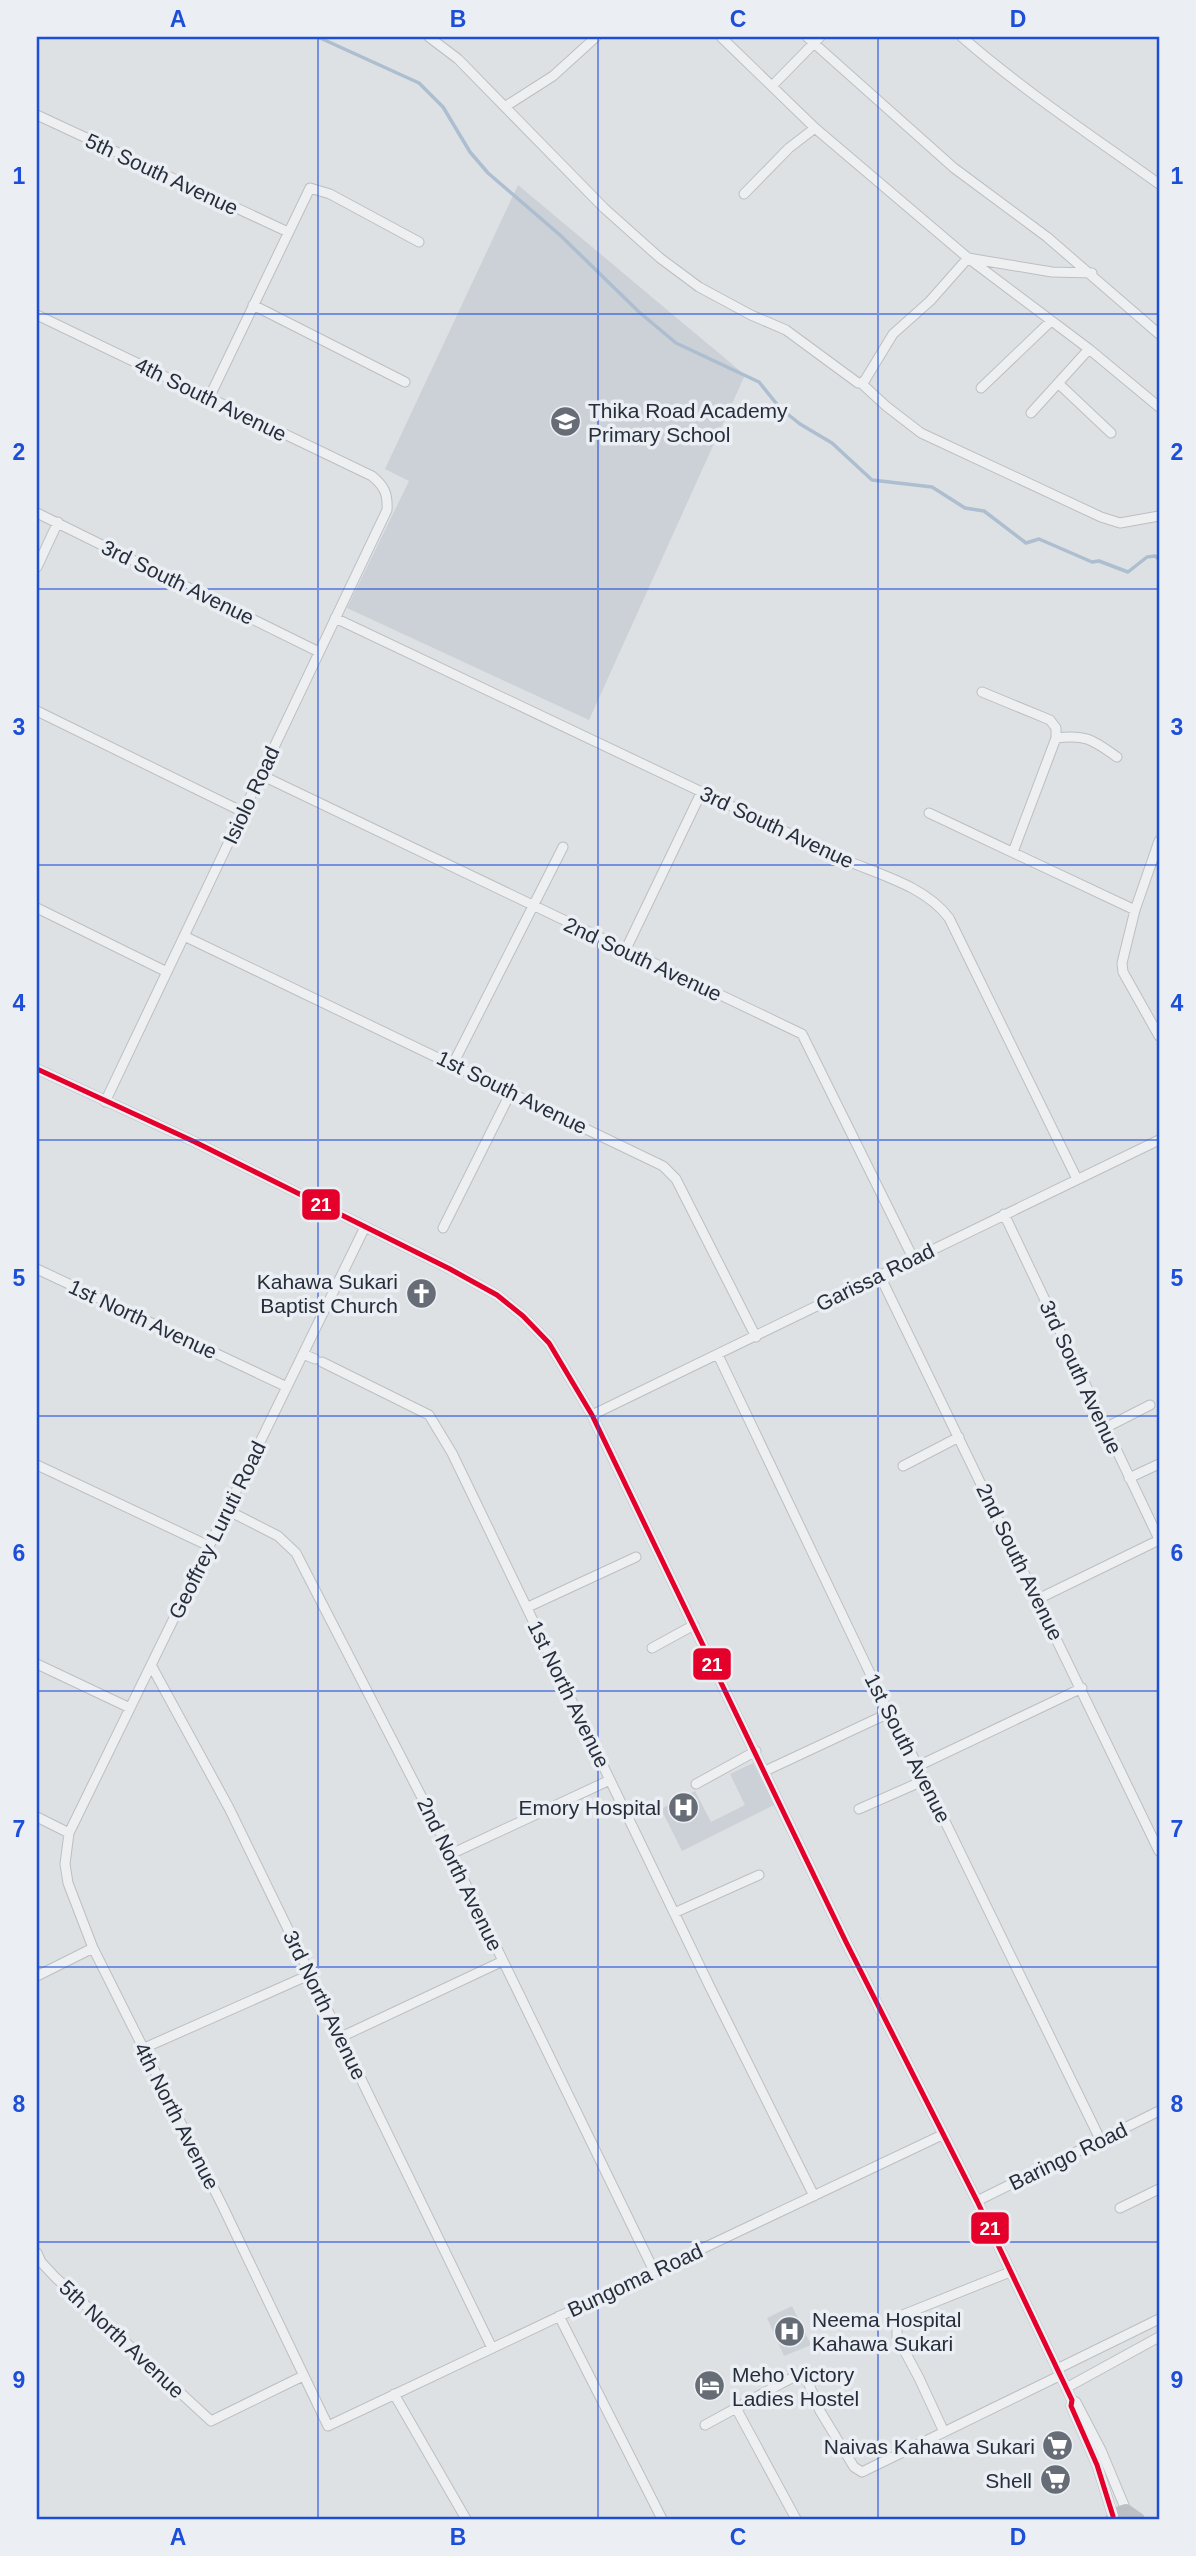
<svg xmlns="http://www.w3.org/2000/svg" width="1196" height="2556" font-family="Arial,sans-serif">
<rect width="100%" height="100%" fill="#dee1e4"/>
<path fill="#ccd0d7" d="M 518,185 L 745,375 L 589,720 L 347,608 L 409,481 L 385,469 Z
M 753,1763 L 774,1805 L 682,1851 L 661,1809 L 695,1791 L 711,1822 L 745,1805 L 730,1774 Z
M 792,2306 L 811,2345 L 784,2356 L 767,2318 Z"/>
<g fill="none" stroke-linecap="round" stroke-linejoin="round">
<path stroke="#acbecf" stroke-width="3.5" d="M 318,37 L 419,83 L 443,107 L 470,152 L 488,173 L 560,235 L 639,312 L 676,343 L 759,382 L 780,408 L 800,424 L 832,443 L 872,480 L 932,487 L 965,508 L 984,511 L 1026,543 L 1039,539 L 1092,562 L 1099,561 L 1128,572 L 1147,557 L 1155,556 L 1159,559"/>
<defs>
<path id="minor" d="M 429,37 L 458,59 L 604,208 L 660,258 L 699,287 L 751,315 L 786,330 L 858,383 L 861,383 L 886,406 L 921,433 L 1101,517 L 1120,523 L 1159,516
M 721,37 L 815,128 L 968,258 L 1089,349 L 1159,407
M 807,37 L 954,168 L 1047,237 L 1159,334
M 962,37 C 1024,91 1092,136 1159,184
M 772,86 L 820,37
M 506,106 L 553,76 L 596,37
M 37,115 L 288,232
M 744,194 L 789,148 L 815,128
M 253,305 L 405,382
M 37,315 L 372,476 C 384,486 388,493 387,510 L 105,1102
M 861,383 L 865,380 L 893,334 L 930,301 L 968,258 L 1052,272 L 1092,273
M 1058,383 L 1111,433
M 981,388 L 1051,321
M 209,398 L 310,188 L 330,194 L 419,242
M 1031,413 L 1089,349
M 37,513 L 319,652
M 37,567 L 58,522
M 335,618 L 843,859 C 880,875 925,886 949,918 L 1077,1179
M 982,692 L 1050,720 L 1056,728 L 1056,738 L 1013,852
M 37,711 L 243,812
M 1056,738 C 1086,734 1093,740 1117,757
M 261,775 L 802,1034 L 913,1258
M 929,813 L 1135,910
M 1159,841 L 1135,910 L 1122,963 L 1123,972 L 1159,1036
M 37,908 L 167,972
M 184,936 L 663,1166 L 676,1179 L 756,1337
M 625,951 L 702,791
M 453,1064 L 563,847
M 37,1069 L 195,1142 L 450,1269 L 497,1295 L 523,1316 L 549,1343 L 592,1415 L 846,1942 L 977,2201 L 1072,2400 L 1071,2406 L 1097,2465 L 1113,2516
M 1004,1214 L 1159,1539
M 365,1227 L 69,1833 L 65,1864 L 68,1883 L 93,1948 L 223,2207 L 328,2426 L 942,2135
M 443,1228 L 511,1092
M 37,1269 L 287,1387
M 879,1274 L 1159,1851
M 303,1354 L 315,1359
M 718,1355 L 889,1713 L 918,1766 L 1100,2139
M 322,1362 L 429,1415 L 452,1453 L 709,1985 L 814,2196
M 592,1415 L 1159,1140
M 1105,1428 L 1150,1405
M 37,1465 L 209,1546
M 903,1466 L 959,1437
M 1129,1478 L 1159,1464
M 227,1510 L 278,1536 L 296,1553 L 451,1854 L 654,2271
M 1038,1599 L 1159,1540
M 528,1607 L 636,1557
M 652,1648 L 694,1625
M 37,1664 L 130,1708
M 151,1665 L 229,1808 L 492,2348
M 918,1766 L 1082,1688
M 765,1771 L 889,1713
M 696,1784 L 756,1751
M 859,1809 L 925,1780
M 37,1817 L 69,1833
M 451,1854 L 610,1780
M 674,1913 L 759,1875
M 37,1976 L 93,1948
M 341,2037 L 503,1961
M 142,2049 L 309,1975
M 977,2201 L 1159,2111
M 1120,2208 L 1159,2189
M 37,2253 L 41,2262 L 55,2277 L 211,2421 L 303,2376
M 559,2316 L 662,2519
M 1057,2369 L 1159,2319
M 1066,2388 L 1159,2337
M 394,2394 L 466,2519
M 1073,2401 L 1076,2402 L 1101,2450 L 1126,2510
M 736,2408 L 796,2519
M 705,2425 L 782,2383 L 794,2377 L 801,2377 L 808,2382 L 820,2411 L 854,2467 L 862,2472 L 1059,2376
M 944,2432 L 919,2378 L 897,2337 L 897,2323 L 905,2314 L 1010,2272"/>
</defs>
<use href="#minor" stroke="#bcbfc2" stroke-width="11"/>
<use href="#minor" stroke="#edeff0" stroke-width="9"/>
<path stroke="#bcbfc3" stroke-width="12" d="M 1111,2519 L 1117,2513 L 1126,2510 L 1139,2519"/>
<defs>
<path id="bus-1" d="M 37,1069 L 195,1142 L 450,1269 L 497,1295 L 523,1316 L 549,1343 L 592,1415 L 846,1942 L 977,2201 L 1072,2400 L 1071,2406 L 1097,2465 L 1113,2516"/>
</defs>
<use href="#bus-1" stroke="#ebeff4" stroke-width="10"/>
<use href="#bus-1" stroke="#e4002b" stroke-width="5"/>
</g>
<path fill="none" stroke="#1d4ed8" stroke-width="2" stroke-opacity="0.55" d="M 318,37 L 318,2519M 598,37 L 598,2519M 878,37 L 878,2519M 37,314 L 1159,314M 37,589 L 1159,589M 37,865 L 1159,865M 37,1140 L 1159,1140M 37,1416 L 1159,1416M 37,1691 L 1159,1691M 37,1967 L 1159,1967M 37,2242 L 1159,2242"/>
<defs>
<symbol id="school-disc" viewBox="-11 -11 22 22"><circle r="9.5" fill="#666d76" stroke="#ebeff4"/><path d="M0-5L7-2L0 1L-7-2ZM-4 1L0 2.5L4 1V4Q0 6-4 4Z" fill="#fff"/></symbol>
<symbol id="church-disc" viewBox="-11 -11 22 22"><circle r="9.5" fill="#666d76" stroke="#ebeff4"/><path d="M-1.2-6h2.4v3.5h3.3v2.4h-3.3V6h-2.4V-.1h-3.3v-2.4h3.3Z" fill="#fff"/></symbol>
<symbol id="hospital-disc" viewBox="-11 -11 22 22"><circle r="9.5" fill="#666d76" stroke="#ebeff4"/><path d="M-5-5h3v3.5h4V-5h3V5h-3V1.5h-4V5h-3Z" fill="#fff"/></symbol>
<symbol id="hotel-disc" viewBox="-11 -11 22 22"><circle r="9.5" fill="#666d76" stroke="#ebeff4"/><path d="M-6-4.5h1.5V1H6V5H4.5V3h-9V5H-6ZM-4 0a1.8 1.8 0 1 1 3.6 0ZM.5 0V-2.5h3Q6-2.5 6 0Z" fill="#fff"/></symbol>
<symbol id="supermarket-disc" viewBox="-11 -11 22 22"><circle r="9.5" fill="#666d76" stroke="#ebeff4"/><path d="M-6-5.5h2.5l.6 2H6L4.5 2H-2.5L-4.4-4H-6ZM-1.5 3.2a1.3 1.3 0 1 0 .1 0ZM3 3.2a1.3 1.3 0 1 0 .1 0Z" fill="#fff"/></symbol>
</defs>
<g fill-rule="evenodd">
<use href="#school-disc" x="548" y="404" width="35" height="35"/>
<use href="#church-disc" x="404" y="1276" width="35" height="35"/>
<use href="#hospital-disc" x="666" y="1790" width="35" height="35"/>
<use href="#hospital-disc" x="772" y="2314" width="35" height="35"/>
<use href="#hotel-disc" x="692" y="2368" width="35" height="35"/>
<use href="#supermarket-disc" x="1040" y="2428" width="35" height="35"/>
<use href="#supermarket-disc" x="1038" y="2462" width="35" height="35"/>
</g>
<g text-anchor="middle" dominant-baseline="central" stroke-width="7" stroke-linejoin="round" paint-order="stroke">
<g font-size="21" fill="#262e3b" stroke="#ebeff4">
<text transform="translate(162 174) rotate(25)">5th South Avenue</text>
<text transform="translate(211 399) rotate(26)">4th South Avenue</text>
<text transform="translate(178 582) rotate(26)">3rd South Avenue</text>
<text transform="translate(251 795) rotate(-65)">Isiolo Road</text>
<text transform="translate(777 827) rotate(25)">3rd South Avenue</text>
<text transform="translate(643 959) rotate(25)">2nd South Avenue</text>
<text transform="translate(512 1092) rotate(26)">1st South Avenue</text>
<text transform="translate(875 1277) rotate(-26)">Garissa Road</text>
<text transform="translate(143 1319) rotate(25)">1st North Avenue</text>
<text transform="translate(1081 1377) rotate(65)">3rd South Avenue</text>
<text transform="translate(217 1530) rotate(-64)">Geoffrey Luruti Road</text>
<text transform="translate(1020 1562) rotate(64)">2nd South Avenue</text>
<text transform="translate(569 1694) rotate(64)">1st North Avenue</text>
<text transform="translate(908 1748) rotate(63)">1st South Avenue</text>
<text transform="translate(460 1874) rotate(64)">2nd North Avenue</text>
<text transform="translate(325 2005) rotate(64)">3rd North Avenue</text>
<text transform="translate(177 2116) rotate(63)">4th North Avenue</text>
<text transform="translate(1068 2156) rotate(-26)">Baringo Road</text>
<text transform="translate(635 2280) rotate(-25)">Bungoma Road</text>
<text transform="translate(122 2339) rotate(43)">5th North Avenue</text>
</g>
<g font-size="21" fill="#262e3b" stroke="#ebeff4" text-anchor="end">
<text x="588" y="410" text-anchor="start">Thika Road Academy<tspan x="588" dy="24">Primary School</tspan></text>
<text x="398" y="1281">Kahawa Sukari<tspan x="398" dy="24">Baptist Church</tspan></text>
<text x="661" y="1807">Emory Hospital</text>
<text x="812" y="2319" text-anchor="start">Neema Hospital<tspan x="812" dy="24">Kahawa Sukari</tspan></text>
<text x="732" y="2374" text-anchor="start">Meho Victory<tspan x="732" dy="24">Ladies Hostel</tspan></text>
<text x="1035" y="2446">Naivas Kahawa Sukari</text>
<text x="1032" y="2480">Shell</text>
</g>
</g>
<g stroke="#ebeff4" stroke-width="2.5">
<rect x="301" y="1188" width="40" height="33" rx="7" fill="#e4002b"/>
<rect x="692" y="1647" width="40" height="34" rx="7" fill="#e4002b"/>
<rect x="970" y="2211" width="40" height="34" rx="7" fill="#e4002b"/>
</g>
<g font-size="19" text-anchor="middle" font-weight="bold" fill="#fff">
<text x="321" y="1211">21</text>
<text x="712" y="1671">21</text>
<text x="990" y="2235">21</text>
</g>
<rect width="1196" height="2556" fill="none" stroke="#ebeff4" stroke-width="77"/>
<rect x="38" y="38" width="1120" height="2480" fill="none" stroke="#1d4ed8" stroke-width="2.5"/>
<g font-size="23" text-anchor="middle" font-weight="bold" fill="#1d4ed8">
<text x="178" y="27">A</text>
<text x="458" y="27">B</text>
<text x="738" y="27">C</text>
<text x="1018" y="27">D</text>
<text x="19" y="184">1</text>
<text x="1177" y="184">1</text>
<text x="19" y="460">2</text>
<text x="1177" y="460">2</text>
<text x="19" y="735">3</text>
<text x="1177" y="735">3</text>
<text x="19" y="1011">4</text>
<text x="1177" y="1011">4</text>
<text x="19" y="1286">5</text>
<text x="1177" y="1286">5</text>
<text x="19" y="1561">6</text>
<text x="1177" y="1561">6</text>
<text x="19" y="1837">7</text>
<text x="1177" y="1837">7</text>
<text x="19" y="2112">8</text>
<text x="1177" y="2112">8</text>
<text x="19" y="2388">9</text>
<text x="1177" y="2388">9</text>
<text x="178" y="2545">A</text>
<text x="458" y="2545">B</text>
<text x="738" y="2545">C</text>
<text x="1018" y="2545">D</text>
</g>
</svg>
